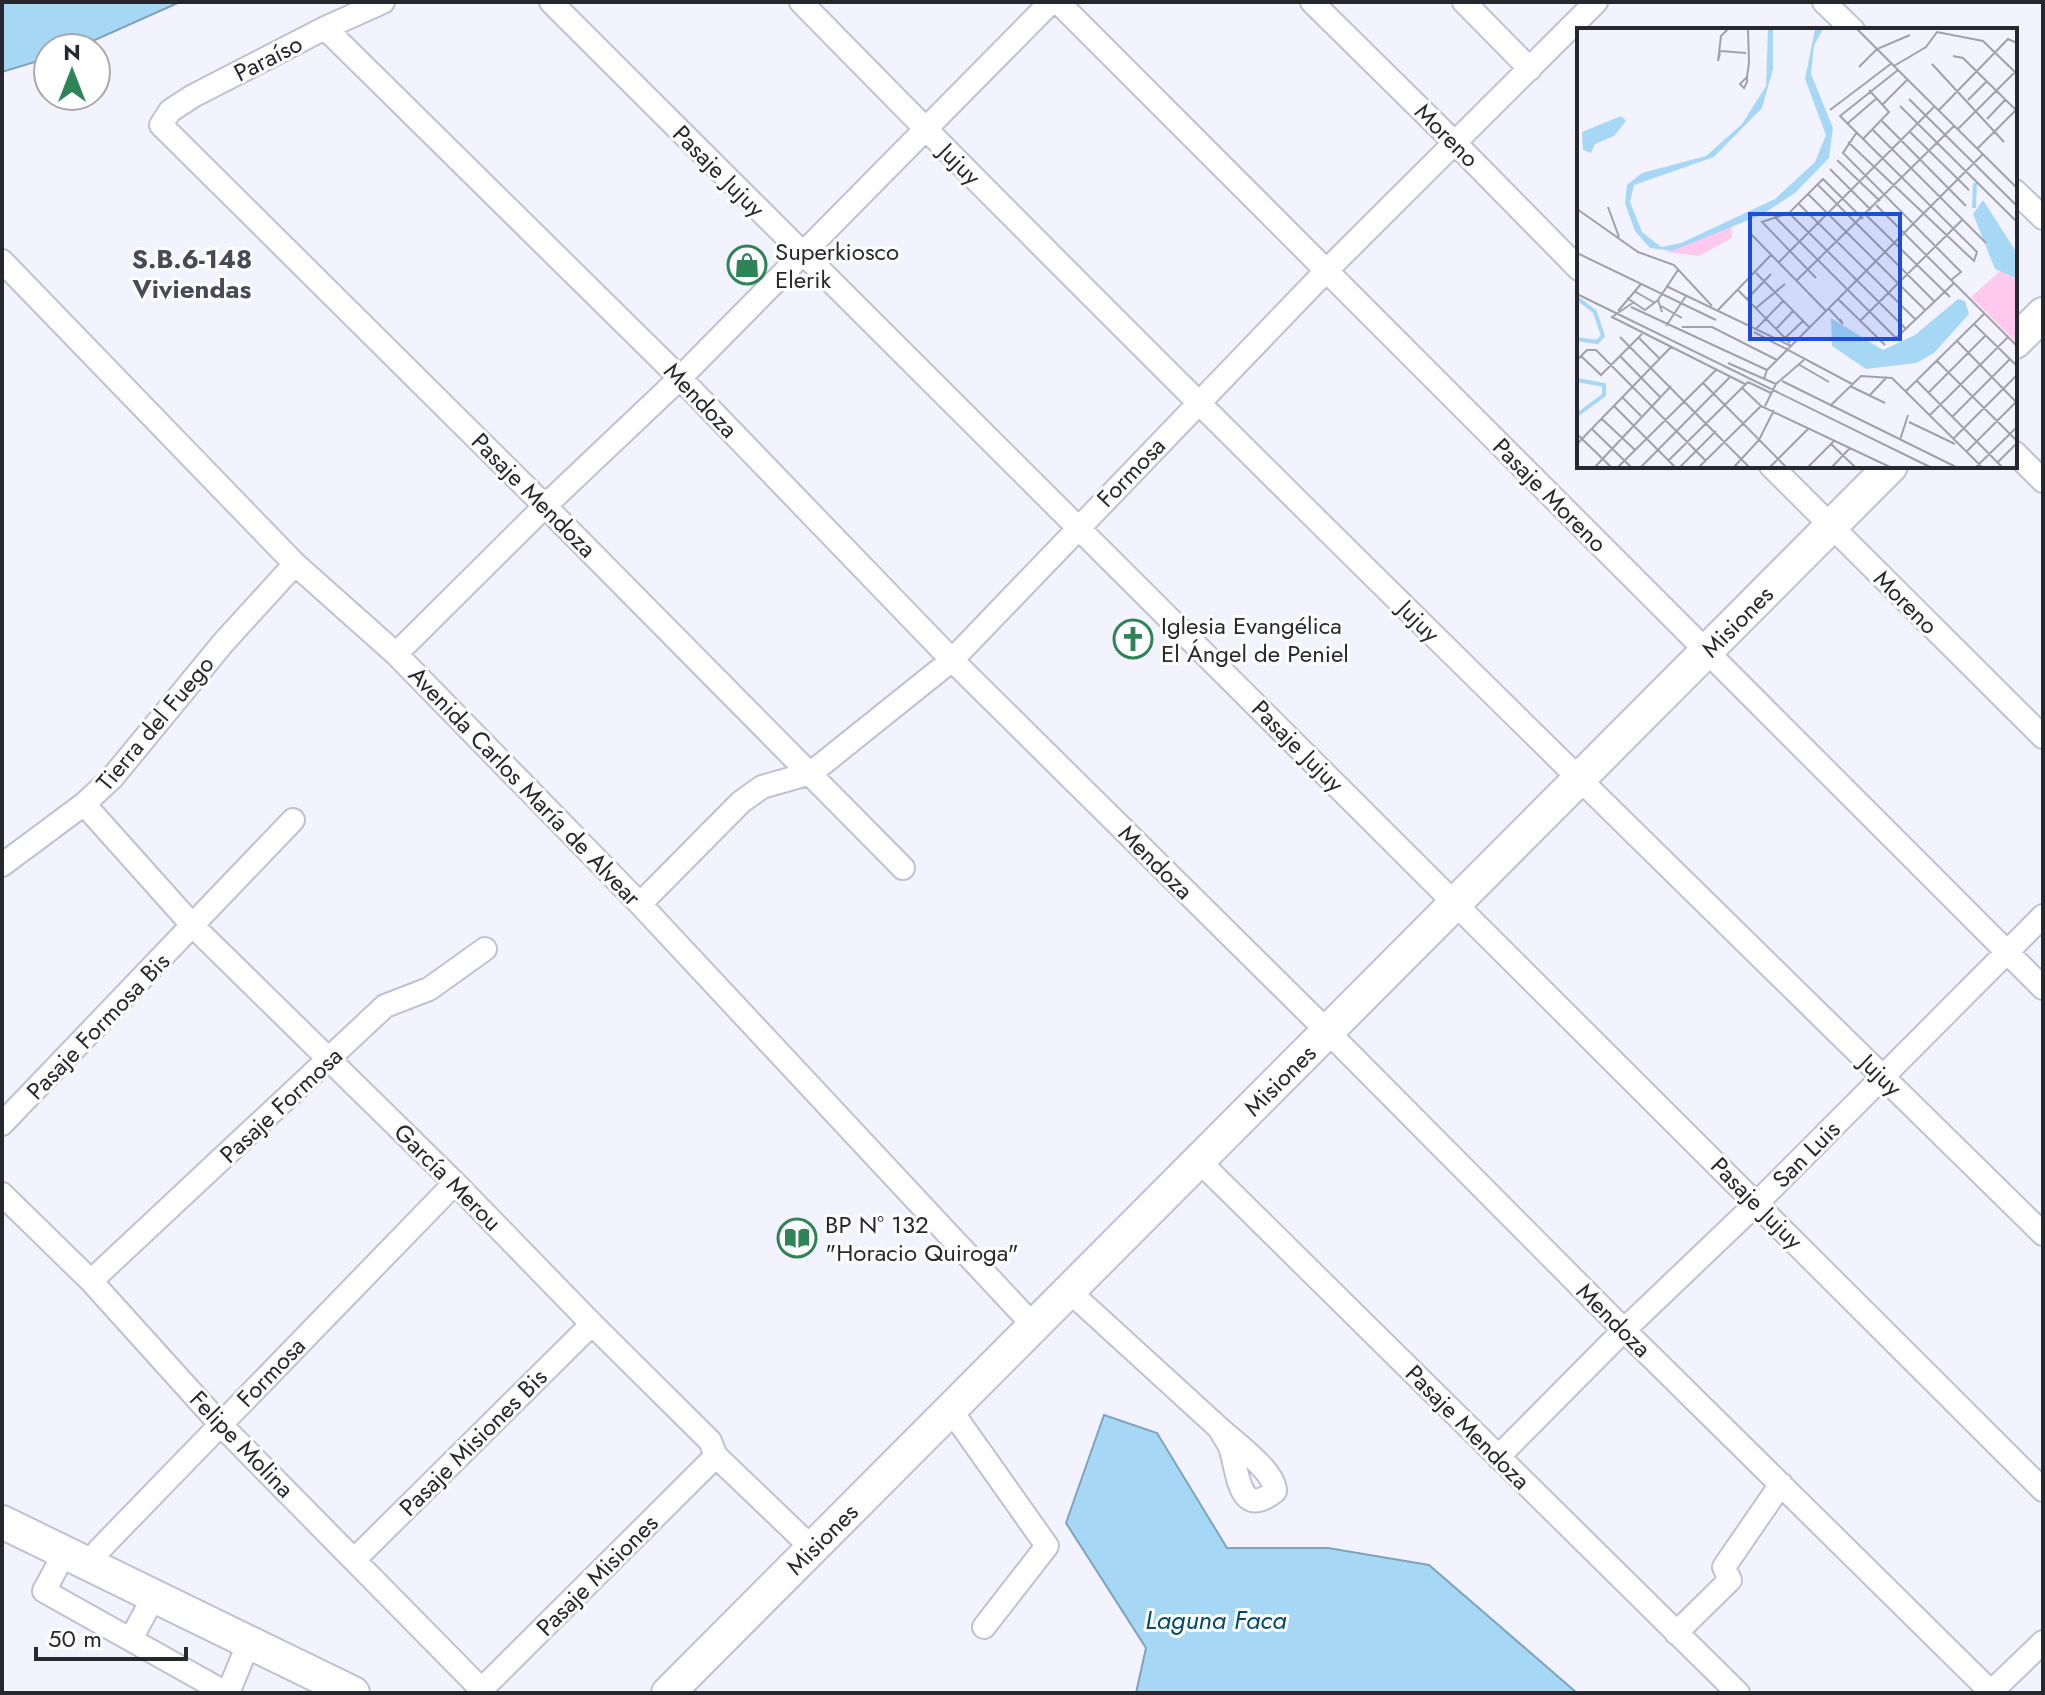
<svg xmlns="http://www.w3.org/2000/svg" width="2045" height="1695" font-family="Jost,sans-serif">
<rect width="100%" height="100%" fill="#f3f3ff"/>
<path fill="#a6d8f6" stroke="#80a3ba" stroke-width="2" d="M 2,2 L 180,2 L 77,48 L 48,48 L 48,58 L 2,72 Z
M 1104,1415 L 1157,1433 L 1227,1548 L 1328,1548 L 1429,1565 L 1577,1693 L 1136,1693 L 1146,1648 L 1066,1523 Z"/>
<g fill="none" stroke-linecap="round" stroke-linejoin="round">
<defs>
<path id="street" d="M 383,2 L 325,28 L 193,96 L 170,111 L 161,125 L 545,506 L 903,868
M 551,2 L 2043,1490
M 801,2 C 1209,419 1627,825 2043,1234
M 1058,2 L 2043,988
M 1312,2 L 1455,143 L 1579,269
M 1464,2 L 1530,69
M 1824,2 L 1853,30
M 325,28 L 680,378 L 952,660 L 1329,1033 L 1624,1330 L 1991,1692 L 2043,1642
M 2015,191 L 2043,218
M 2,261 L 295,564 L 396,654 L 640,904 L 1033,1325
M 2015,453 L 2043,481
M 1771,466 L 2043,737
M 396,654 L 545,506 L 680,378 L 1051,2
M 84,804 L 194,927 L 455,1183 L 592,1324 L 710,1441 L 716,1456 L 812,1548
M 2,865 L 84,804 L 112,778 L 223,643 L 295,564
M 640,904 L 741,802 L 762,787 L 811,773 L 952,660 L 1326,271 L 1596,2
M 2,1124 L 293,820
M 1199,1161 L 1738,1693
M 2,1194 L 91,1281 L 221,1425 L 485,1693
M 91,1281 L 385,1006 L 429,989 L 485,949
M 1069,1291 L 1219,1428 C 1223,1435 1229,1443 1231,1450 C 1238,1472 1239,1521 1275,1491 C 1275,1471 1234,1442 1219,1428
M 950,1409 L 1047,1546 L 984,1627
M 1498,1457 L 1624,1330 L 1757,1203 L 2043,916
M 65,1552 L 44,1591 L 226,1693
M 355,1559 L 592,1324
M 91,1564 L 99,1550 L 455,1183
M 1676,1633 L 1730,1580 L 1724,1567 L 1781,1484
M 131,1639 L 154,1596
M 228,1693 L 249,1642
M 478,1693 L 716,1456"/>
<g id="secondary">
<path d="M 2015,342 L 2043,314"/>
<path d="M 2,1522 L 353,1693"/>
<path id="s1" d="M 668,1693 C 1075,1284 1484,876 1891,466"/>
</g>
</defs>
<use href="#street" stroke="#c1c0d3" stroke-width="26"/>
<use href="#secondary" stroke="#c1c0d3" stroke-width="36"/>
<use href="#street" stroke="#fff" stroke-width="22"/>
<use href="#secondary" stroke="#fff" stroke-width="32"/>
</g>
<defs>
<symbol id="shop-ring" viewBox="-11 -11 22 22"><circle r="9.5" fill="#fff" stroke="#2f8356" stroke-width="1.5"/><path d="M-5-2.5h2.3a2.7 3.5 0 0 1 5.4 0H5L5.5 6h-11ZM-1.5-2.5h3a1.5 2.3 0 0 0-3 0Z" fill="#2f8356"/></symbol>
<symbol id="church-ring" viewBox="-11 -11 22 22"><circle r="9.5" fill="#fff" stroke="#2f8356" stroke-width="1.5"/><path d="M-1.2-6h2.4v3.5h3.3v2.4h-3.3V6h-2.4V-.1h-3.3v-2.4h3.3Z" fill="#2f8356"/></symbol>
<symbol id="library-ring" viewBox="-11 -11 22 22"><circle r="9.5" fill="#fff" stroke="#2f8356" stroke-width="1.5"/><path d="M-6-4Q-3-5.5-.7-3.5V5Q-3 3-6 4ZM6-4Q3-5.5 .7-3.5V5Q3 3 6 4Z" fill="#2f8356"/></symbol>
</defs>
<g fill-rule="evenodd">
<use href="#shop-ring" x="725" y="243" width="44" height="44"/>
<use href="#church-ring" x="1111" y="617" width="44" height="44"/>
<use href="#library-ring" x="775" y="1216" width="44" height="44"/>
</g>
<g text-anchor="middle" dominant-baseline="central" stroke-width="6" stroke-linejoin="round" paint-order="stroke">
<g font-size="24" fill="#27272e" stroke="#fff">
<text transform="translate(268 58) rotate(-27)">Paraíso</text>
<text transform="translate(1447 135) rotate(45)">Moreno</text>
<text transform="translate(960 164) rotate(45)">Jujuy</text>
<text transform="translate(719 171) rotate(45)">Pasaje Jujuy</text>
<text transform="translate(701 400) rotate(46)">Mendoza</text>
<text transform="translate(1131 472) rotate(-46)">Formosa</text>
<text transform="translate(534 495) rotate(45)">Pasaje Mendoza</text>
<text transform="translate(1550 495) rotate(45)">Pasaje Moreno</text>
<text transform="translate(1906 602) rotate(45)">Moreno</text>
<text transform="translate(1419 621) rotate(45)">Jujuy</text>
<text stroke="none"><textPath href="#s1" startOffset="1514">Misiones</textPath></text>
<text transform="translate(155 723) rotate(-50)">Tierra del Fuego</text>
<text transform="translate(1298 746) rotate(45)">Pasaje Jujuy</text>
<text transform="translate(525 786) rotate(46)">Avenida Carlos María de Alvear</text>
<text transform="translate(1156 862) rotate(45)">Mendoza</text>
<text transform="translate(98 1026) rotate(-46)">Pasaje Formosa Bis</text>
<text transform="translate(1881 1075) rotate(44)">Jujuy</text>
<text stroke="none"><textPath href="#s1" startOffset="866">Misiones</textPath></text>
<text transform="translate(281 1105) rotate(-43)">Pasaje Formosa</text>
<text transform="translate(1806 1154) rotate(-45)">San Luis</text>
<text transform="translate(448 1177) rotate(45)">García Merou</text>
<text transform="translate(1757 1203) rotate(45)">Pasaje Jujuy</text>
<text transform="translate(1614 1320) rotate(45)">Mendoza</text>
<text transform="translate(271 1372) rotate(-46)">Formosa</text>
<text transform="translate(1468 1427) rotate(45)">Pasaje Mendoza</text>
<text transform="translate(473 1442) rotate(-45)">Pasaje Misiones Bis</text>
<text transform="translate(242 1444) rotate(46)">Felipe Molina</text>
<text stroke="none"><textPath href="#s1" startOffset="218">Misiones</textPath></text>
<text transform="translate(597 1575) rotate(-45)">Pasaje Misiones</text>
</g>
<g font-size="24" fill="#27272e" stroke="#fff" text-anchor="start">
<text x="775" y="251">Superkiosco<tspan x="775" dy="28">Elerik</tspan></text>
<text x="1161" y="625">Iglesia Evangélica<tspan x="1161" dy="28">El Ángel de Peniel</tspan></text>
<text x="825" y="1224">BP N° 132<tspan x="825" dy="28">"Horacio Quiroga"</tspan></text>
</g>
<g font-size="26" font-weight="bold" fill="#494958" stroke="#fff">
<text x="192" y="259">S.B.6-148<tspan x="192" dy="30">Viviendas</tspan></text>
</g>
<g font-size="26" font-style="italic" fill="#004c6b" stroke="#fff">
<text x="1216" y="1620">Laguna Faca</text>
</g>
</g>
<g transform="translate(1577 28)">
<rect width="440" height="440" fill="#f3f3ff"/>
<path d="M 154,198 L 155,210 L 122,228 L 89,224 ZM 423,243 L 440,252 L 440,315 L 394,269 Z" fill="#fec9ec"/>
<path d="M 191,1 L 196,1 L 196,41 L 185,80 L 137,129 L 57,157 L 53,174 L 65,204 L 84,219 L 104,215 L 198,171 L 238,134 L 249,107 L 228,51 L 238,1 L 246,1 L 237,18 L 234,46 L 256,100 L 252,130 L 218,165 L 184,187 L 95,223 L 73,220 L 58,203 L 48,175 L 50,157 L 65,145 L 129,128 L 165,96 L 189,58 ZM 44,88 L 49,93 L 37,108 L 18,116 L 14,125 L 6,122 L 5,104 ZM 406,172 L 440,225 L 440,251 L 418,241 L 396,186 ZM 381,271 L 388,273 L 392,286 L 357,325 L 339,335 L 289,341 L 255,318 L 254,290 L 306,322 L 338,307 Z" fill="#a6d8f6"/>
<path fill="none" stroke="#a6d8f6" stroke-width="4" d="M 397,180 L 398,155M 0,270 L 18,284 L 26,308 L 20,314 L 0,311M 0,352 L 27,357 L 27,367 L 0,387"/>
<path fill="none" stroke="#a1a1ab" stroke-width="2" d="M 280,1 L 335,56M 143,23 L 169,25M 143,25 L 141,33 L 144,8 L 151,1M 376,28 L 386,30 L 440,83M 355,36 L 427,114M 317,38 L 349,19 L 360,4 L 406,13 L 440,46M 282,39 L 300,21 L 333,7M 170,49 L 163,56 L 167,60 L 170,54 L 170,49 L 172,35 L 171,1M 335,56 L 440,160M 332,71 L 440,178M 391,72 L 409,54M 306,76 L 331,51M 323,78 L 440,194M 253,82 L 315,35M 362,82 L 431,11 L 440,15M 410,91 L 428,72M 305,93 L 389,178M 271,95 L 300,70M 381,101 L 439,43M 296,102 L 409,215M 332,103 L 392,162M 280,104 L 266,125 L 384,244 L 374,252M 286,111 L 312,84 L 292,62M 271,114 L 397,233 L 400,224 L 263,88 L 321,42M 401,120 L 439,82M 260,132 L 303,173M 253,141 L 294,182M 240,156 L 357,273M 231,166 L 348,282M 221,175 L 339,292M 299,177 L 440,318M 31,179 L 42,209M 0,181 L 61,224 L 97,237 L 135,278M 212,185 L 329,301M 289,187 L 373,269M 197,188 L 319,310 L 377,255M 172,204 L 249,283M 0,225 L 139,292M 202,234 L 357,79M 179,245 L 233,300M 239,250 L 185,194 L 212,185 L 246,151 L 286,191M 220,252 L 377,98M 89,258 L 214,318M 160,261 L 213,315M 57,263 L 78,275M 0,266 L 353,439M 50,270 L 68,282 L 81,272M 170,271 L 194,246M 261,271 L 308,317M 57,274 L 35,289 L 168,356M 84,278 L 105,290M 54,279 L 190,342M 179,280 L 208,256M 252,281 L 266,296 L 263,291M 141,282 L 194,227M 41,283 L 64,256M 85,284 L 81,272 L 101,242M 283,293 L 385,192M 397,296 L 440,338M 89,298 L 109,268M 105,299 L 135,299 L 200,332M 179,301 L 206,273M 199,301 L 216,283M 177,304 L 275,356M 43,309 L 172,439M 61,309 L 83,331M 208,310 L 226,293M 380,313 L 440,375M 4,328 L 24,347 L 65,306M 43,328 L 83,369M 0,332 L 10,322 L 19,322 L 129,433M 360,333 L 440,413M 151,335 L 199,356M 221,336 L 252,354M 187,351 L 190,342 L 406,126M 205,353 L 379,439M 340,353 L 425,439M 126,355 L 209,439M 273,358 L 308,375M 164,359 L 184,378M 329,363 L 407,286M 352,364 L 409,307M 292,368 L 310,349M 46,370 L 64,388M 37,378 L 98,439M 184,378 L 313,439M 188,378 L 199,356 L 227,332M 253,378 L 284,348 L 315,350 L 405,439M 353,387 L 431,309M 376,388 L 433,331M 25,391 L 58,422M 332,394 L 378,416M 15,401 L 54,439M 0,406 L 34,439M 376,411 L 440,347M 323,412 L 331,387M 0,416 L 94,319M 254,416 L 278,439M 389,424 L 439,374M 91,433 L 171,354 L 194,365M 421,434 L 440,415M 18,439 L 94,358M 41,439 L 139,342M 64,439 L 153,349M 103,439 L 139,403M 122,439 L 184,378M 157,439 L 182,412 L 197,382M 193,439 L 232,400M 231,439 L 258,412M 255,439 L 273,420M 399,439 L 440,399"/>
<path fill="#1d4ed8" fill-opacity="0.15" stroke="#1d4ed8" stroke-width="4" d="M 173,186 L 323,186 L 323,311 L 173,311 Z"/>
<rect width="440" height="440" fill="none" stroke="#27272e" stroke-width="4"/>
</g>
<rect width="2045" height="1695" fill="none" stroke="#27272e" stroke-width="8"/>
<g transform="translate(72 72)"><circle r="38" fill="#ffffff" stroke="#a9a9ab" stroke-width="2"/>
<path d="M0-6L14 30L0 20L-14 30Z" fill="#2f8356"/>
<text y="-12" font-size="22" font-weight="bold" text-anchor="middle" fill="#27272e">N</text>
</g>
<path d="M36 1647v12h150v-12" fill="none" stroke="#27272e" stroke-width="4"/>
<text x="48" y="1647" font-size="24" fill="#27272e" stroke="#ffffff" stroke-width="6" paint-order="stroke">50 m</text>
</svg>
